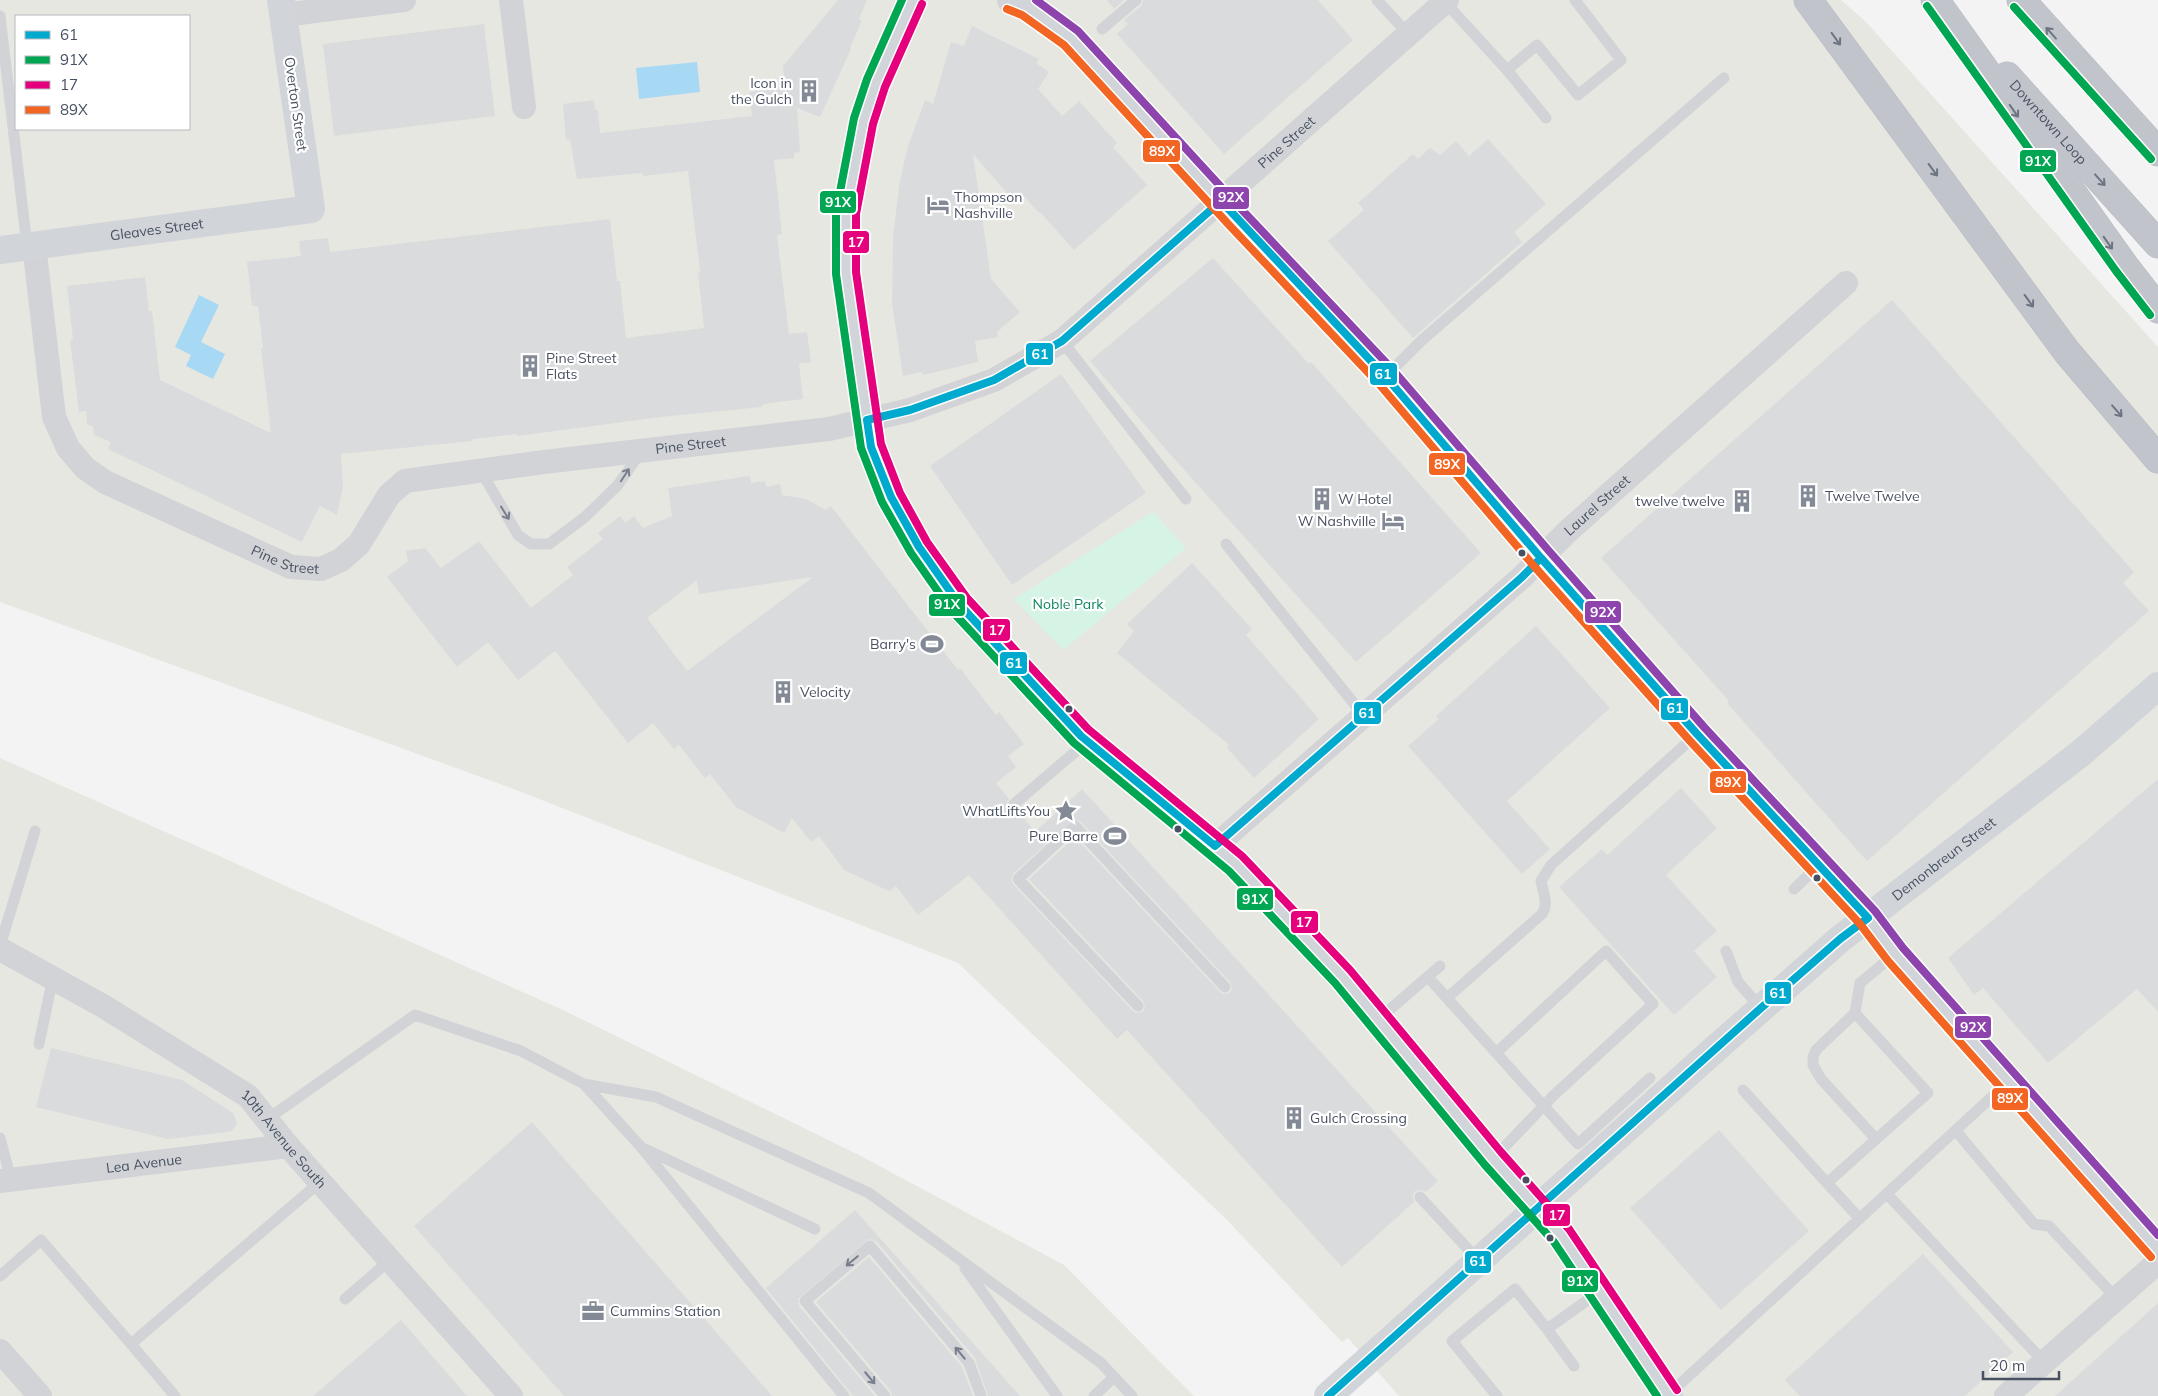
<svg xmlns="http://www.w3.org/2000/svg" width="2158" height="1396" font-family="Mulish,sans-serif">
<rect width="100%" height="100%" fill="#f3f3f3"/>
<path fill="#e7e7e1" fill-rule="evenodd" d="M 0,0 L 1841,0 L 1866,22 L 2158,347 L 2158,1396 L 1399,1396 L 1348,1338 L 1342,1342 L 1227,1220 L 958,963 L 511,788 L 0,602 ZM 16,16 L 189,16 L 189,129 L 16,129 Z
M 0,758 L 563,1010 L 859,1155 L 1064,1265 L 1194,1396 L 0,1396 Z"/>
<path fill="#d6f4e6" d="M 1153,512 L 1186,548 L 1063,650 L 1014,599 Z"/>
<path fill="#a7d8f4" d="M 697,62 L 700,92 L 639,99 L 636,68 Z
M 199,295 L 219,305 L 201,342 L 225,354 L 213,379 L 186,366 L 191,355 L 175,347 Z"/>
<path fill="#dadbdd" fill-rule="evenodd" d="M 838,0 L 867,0 L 859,19 L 862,20 L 850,48 L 851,49 L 820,117 L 797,108 L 800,152 L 794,153 L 794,158 L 774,160 L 782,234 L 777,235 L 789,334 L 807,332 L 811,362 L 799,363 L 803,399 L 769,403 L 762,405 L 762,407 L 661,417 L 517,436 L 517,434 L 472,439 L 473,441 L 341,454 L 343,486 L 337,515 L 320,506 L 302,542 L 108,449 L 111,442 L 94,435 L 93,427 L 87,424 L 86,411 L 79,412 L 70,340 L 73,339 L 67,286 L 145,277 L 149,311 L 152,311 L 160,380 L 271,433 L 261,348 L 263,348 L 258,306 L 252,306 L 247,262 L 301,256 L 299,241 L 328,238 L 330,252 L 610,219 L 617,281 L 620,281 L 626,338 L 704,328 L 698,273 L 700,272 L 688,171 L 643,176 L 642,173 L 577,179 L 570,139 L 566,140 L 563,104 L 594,100 L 595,110 L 598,110 L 600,133 L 752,116 L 749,92 L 785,88 L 783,66 Z
M 1107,0 L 1124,0 L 1114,9 Z
M 1143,0 L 1318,0 L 1353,40 L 1224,154 L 1117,34 L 1128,24 L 1124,20 L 1141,6 Z
M 484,24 L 495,116 L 334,136 L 323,44 Z
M 972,26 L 1039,59 L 1036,63 L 1049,72 L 1038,89 L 1062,116 L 1079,101 L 1117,143 L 1113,147 L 1147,185 L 1074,250 L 1040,212 L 1039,213 L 1022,194 L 1014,201 L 973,154 L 991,279 L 1020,312 L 997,332 L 998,337 L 975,341 L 978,362 L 923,375 L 922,372 L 903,376 L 892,304 L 893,237 L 899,187 L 907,149 L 925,100 L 933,104 L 951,42 L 964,46 Z
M 1488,139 L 1546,204 L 1514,232 L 1522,242 L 1413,338 L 1328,241 L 1364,210 L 1358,203 L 1413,154 L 1418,159 L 1430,148 L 1440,155 L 1456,141 L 1469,156 Z
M 1213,258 L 1309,364 L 1311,362 L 1481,553 L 1356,662 L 1162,445 L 1090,361 Z
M 1892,300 L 2134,572 L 2123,583 L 2149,611 L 1867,861 L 1727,703 L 1729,701 L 1601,558 Z
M 1061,374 L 1146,493 L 1012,585 L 930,466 Z
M 750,476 L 751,483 L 765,481 L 766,487 L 780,484 L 782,495 L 806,499 L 826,510 L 831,506 L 958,670 L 960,668 L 996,715 L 999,712 L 1024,744 L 1008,756 L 1016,767 L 996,783 L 1009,799 L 1006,803 L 1008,810 L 1014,812 L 1018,811 L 1035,832 L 1082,789 L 1438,1181 L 1426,1192 L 1422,1190 L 1415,1191 L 1413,1195 L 1414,1202 L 1342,1267 L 1127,1030 L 1117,1039 L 969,875 L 918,915 L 896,886 L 889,891 L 844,870 L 819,836 L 811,842 L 792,818 L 784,833 L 736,807 L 710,774 L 705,778 L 679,745 L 674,749 L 653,723 L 628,743 L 555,651 L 518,680 L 488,642 L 457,667 L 387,577 L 408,561 L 406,551 L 425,548 L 441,568 L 479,541 L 531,608 L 573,575 L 567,567 L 603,539 L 598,533 L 620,516 L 625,523 L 634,516 L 643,528 L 672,516 L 668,488 ZM 813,577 L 687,671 L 647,618 L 697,580 L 699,594 ZM 1074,819 L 1080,821 L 1230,982 L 1232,989 L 1230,993 L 1223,994 L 1220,992 L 1075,837 L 1029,879 L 1143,1001 L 1145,1008 L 1143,1012 L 1136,1013 L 1133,1011 L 1013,884 L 1011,880 L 1013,874 Z
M 1192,563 L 1252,629 L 1246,635 L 1319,719 L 1254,778 L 1227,748 L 1229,745 L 1117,653 L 1134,631 L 1127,624 Z
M 1536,626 L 1610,708 L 1507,801 L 1550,849 L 1522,874 L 1408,746 L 1439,719 L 1436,716 Z
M 2158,779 L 2158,1012 L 2137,989 L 2048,1063 L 1983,988 L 1974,995 L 1948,958 Z
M 1681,788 L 1717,828 L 1666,875 L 1717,931 L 1694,951 L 1717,977 L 1674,1015 L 1559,887 L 1602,849 L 1607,855 Z
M 51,1048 L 182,1080 L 233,1113 L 237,1123 L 232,1131 L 227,1132 L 168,1139 L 36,1107 Z
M 532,1122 L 772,1396 L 564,1396 L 414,1226 Z
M 1719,1130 L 1809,1231 L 1721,1310 L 1630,1208 Z
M 855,1210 L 1020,1396 L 988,1396 L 975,1358 L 876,1241 L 869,1239 L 798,1299 L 799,1306 L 875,1396 L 853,1396 L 766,1288 Z
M 1923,1254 L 2013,1352 L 1965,1396 L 1800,1396 L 1785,1380 Z
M 869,1257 L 962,1367 L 973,1396 L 892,1396 L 891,1391 L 816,1302 Z
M 2158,1303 L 2158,1396 L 2055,1396 Z
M 401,1320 L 467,1396 L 313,1396 Z"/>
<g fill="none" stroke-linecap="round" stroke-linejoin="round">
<defs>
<g id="highway">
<path d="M 1808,0 L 2067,352 L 2158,459"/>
<path d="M 1935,0 L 2124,265 L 2158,309"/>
<path d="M 2021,0 L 2158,152"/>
<path id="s7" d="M 2007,76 L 2158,244"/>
</g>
</defs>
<use href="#highway" stroke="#b7bbc3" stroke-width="29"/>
<path stroke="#d1d3d7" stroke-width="11" d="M 1377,0 L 1409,35
M 1445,2 L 1507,70 L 1537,45 L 1578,95 L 1621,60 L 1575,0
M 0,16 L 27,246
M 1102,29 L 1136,0
M 1507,70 L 1546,118
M 1062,341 L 1186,499
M 1386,376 L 1421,341 L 1724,78
M 481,471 L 518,535 L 531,544 L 549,544 L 585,517 L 618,485 L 640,453
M 1226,544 L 1364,716
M 1013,805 L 1088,741
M 1794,889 L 1819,865
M 0,946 L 35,831
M 1726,951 L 1738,982 L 1761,1008
M 1428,977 L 1578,1144 L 1650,1078
M 1447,998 L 1542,914 C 1549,903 1543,893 1541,881 L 1551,865 L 1697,734
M 1138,1006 L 1018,879 L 1075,826 L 1225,987
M 1855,1013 L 1928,1093 L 1827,1183 L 1860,1219
M 1379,1019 L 1440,966
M 39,1044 L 53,977
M 584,1084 L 656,1097 L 869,1193 L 1101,1363 L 1132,1396
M 1743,1090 L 1827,1183
M 266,1120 L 415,1015 L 521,1051 L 584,1084 L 641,1147 L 844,1396
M 1956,1131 L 2034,1224 L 2049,1226 L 2116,1298
M 0,1138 L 11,1180
M 1876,1139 L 1821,1079 L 1813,1065 L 1813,1057 L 1816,1050 L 1855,1013 L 1860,983 L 1895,954
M 645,1149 L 815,1229
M 1493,1159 L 1553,1096 L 1653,1004 L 1606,951 L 1497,1052
M 1887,1194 L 2044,1362
M 1420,1197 L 1479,1261
M 965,1268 L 1057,1396
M 0,1276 L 41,1240 L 131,1344
M 345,1299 L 390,1260
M 1547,1329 L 1574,1366
M 1668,1395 L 2008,1082
M 175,1396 L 131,1344 L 320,1182
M 885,1396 L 805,1301 L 870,1246 L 969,1363 L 981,1396
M 1094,1396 L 1114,1377
M 1497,1396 L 1452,1341 L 1515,1289 L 1547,1329 L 1599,1292"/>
<g stroke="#d1d3d7" stroke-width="24">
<path d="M 511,0 L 524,107"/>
<path d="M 283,15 L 404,0"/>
<path id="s1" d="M 34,245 L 54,417 L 68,448 L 85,468 L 105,482 L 291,567 L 321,569 L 341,560 L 359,544 L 389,495 L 405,481 L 544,462 L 829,429 L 910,410 L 994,380 L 1062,341 L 1447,0"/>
<path id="s2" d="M 1215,846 L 1521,578 L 1567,532 L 1846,283"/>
<path id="s3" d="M 0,949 L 103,1006 L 248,1096 L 288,1146 L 511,1396"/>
<path id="s4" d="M 0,1181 L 288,1146"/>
<path d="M 0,1351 L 40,1396"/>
<path d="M 2006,1396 L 2158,1262"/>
</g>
<g stroke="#d1d4d8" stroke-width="28">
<path d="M 913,0 L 876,83 L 863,121 L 846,213 L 846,273 L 871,447 L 891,497 L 919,547 L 959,604 L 1081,736 L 1236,864 L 1342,976 L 1493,1159 L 1562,1236 L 1669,1396"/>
<path d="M 1011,0 L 1027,6 L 1071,38 L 1237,219 L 1386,377 L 1541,558 L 1697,734 L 1868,918 L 1895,954 L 2158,1250"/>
<path id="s5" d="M 0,250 L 311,209 L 281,0"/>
<path id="s6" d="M 1714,1050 L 1840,939 L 2081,753 L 2158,686"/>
</g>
<use href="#highway" stroke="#c1c4cb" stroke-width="28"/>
<path stroke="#d1d4d8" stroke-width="28" d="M 1328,1396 L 1714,1050"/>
<defs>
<path id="bus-1" d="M 1221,201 L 1386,377 L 1541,558 L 1521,578 L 1215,846 L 1081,736 L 959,604 L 919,547 L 891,497 L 871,447 L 867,420 L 910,410 L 994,380 L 1062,341 Z
M 1328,1396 L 1761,1008 L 1840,939 L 1868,918 L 1697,734 L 1541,558"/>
<path id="bus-2" d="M 902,0 L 867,79 L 854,118 L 836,213 L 836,274 L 861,448 L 882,502 L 911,553 L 951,610 L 1074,743 L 1229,871 L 1335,983 L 1485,1165 L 1554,1242 L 1657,1396
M 1927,6 L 2116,271 L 2150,315
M 2014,7 L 2151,159"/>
<path id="bus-3" d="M 922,4 L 885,87 L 873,124 L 856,214 L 856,272 L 881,444 L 900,493 L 927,542 L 967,598 L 1088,729 L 1242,856 L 1350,970 L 1501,1152 L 1569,1229 L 1677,1390"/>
<path id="bus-4" d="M 1007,9 L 1022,15 L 1064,45 L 1230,226 L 1379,384 L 1533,565 L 1690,741 L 1860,924 L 1888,961 L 2151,1257"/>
<path id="bus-5" d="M 1036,0 L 1078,31 L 1244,212 L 1393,370 L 1549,551 L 1704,727 L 1875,911 L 1903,948 L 2158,1235"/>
</defs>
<use href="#bus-1" stroke="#fff" stroke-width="11"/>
<use href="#bus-2" stroke="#fff" stroke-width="11"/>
<use href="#bus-3" stroke="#fff" stroke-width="11"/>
<use href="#bus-4" stroke="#fff" stroke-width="11"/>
<use href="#bus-5" stroke="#fff" stroke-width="11"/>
<use href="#bus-1" stroke="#00a9ce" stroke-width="8"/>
<use href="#bus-2" stroke="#00a651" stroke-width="8"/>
<use href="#bus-3" stroke="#e5007d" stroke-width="8"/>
<use href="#bus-4" stroke="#f26522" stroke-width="8"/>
<use href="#bus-5" stroke="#8e44ad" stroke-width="8"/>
</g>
<defs><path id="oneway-shaft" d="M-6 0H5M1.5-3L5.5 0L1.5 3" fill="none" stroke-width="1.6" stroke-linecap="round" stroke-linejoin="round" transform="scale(1.25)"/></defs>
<g stroke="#6c7482">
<use href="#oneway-shaft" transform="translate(2051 33) rotate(-132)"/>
<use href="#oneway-shaft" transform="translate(1836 39) rotate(54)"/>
<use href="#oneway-shaft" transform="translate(2014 111) rotate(55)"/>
<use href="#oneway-shaft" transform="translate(1933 170) rotate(54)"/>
<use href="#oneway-shaft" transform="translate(2100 180) rotate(48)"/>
<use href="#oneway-shaft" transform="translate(2108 243) rotate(55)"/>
<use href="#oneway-shaft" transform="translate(2029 301) rotate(54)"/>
<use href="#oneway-shaft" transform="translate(2117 411) rotate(49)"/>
</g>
<g stroke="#787e8b">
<use href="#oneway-shaft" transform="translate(625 475) rotate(-57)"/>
<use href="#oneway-shaft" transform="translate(505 513) rotate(58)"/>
<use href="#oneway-shaft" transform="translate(852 1261) rotate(140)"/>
<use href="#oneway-shaft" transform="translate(960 1353) rotate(-130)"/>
<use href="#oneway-shaft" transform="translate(870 1378) rotate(50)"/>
</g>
<defs>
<symbol id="building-bare" viewBox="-9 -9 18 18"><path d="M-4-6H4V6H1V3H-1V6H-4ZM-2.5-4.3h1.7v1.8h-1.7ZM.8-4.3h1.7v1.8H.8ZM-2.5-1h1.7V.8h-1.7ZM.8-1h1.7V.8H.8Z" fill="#848a95" stroke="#fff" stroke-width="2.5" paint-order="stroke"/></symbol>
<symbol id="hotel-bare" viewBox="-9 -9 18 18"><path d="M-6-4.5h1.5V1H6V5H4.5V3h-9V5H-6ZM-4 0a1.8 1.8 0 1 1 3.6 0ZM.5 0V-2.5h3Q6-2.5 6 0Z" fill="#848a95" stroke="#fff" stroke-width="2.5" paint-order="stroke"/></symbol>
<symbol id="stadium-bare" viewBox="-9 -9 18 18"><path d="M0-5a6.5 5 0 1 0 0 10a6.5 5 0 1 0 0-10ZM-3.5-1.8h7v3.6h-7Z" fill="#848a95" stroke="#fff" stroke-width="2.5" paint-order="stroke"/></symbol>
<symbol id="sight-bare" viewBox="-9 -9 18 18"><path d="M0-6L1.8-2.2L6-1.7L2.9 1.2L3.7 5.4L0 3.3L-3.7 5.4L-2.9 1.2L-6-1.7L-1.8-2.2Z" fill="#848a95" stroke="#fff" stroke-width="2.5" paint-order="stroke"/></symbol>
<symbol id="office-bare" viewBox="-9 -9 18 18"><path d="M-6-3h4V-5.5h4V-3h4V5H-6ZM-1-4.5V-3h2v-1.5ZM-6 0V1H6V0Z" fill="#848a95" stroke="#fff" stroke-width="2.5" paint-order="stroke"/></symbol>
</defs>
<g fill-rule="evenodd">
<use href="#building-bare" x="793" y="75" width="32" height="32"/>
<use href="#hotel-bare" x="922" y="189" width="32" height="32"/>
<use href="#building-bare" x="514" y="350" width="32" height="32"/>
<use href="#building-bare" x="1792" y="480" width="32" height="32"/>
<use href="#building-bare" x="1306" y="483" width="32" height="32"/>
<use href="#building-bare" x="1726" y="485" width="32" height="32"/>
<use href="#hotel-bare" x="1377" y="505" width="32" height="32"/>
<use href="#stadium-bare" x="916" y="628" width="32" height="32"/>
<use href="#building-bare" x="767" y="676" width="32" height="32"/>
<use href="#sight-bare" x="1050" y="795" width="32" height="32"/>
<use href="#stadium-bare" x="1099" y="820" width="32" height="32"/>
<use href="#building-bare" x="1278" y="1102" width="32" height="32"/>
<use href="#office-bare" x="577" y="1295" width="32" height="32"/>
</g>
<g fill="#485162" stroke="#fff" stroke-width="2">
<circle cx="1522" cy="553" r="4.5"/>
<circle cx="1069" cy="709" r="4.5"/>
<circle cx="1178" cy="829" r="4.5"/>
<circle cx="1817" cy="878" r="4.5"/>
<circle cx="1526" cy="1180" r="4.5"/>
<circle cx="1550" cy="1238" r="4.5"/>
</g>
<g text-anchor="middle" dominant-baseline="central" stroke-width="4.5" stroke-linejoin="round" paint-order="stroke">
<g font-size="14" fill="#485162" stroke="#fff" text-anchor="start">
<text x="792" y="83" text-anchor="end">Icon in<tspan x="792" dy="16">the Gulch</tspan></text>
<text x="954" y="197">Thompson<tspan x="954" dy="16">Nashville</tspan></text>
<text x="546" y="358">Pine Street<tspan x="546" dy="16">Flats</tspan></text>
<text x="1825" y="496">Twelve Twelve</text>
<text x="1338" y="499">W Hotel</text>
<text x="1725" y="501" text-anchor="end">twelve twelve</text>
<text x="1376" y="521" text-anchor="end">W Nashville</text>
<text x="916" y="644" text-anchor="end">Barry's</text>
<text x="800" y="692">Velocity</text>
<text x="1050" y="811" text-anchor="end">WhatLiftsYou</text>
<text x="1098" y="836" text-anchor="end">Pure Barre</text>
<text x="1310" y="1118">Gulch Crossing</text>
<text x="610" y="1311">Cummins Station</text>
</g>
<g font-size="14" fill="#485162" stroke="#fff">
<text transform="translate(296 104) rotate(82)">Overton Street</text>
<text stroke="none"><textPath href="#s7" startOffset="62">Downtown Loop</textPath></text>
<text stroke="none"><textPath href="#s1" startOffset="1595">Pine Street</textPath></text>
<text stroke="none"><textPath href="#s5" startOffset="158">Gleaves Street</textPath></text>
<text stroke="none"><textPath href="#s1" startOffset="905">Pine Street</textPath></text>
<text stroke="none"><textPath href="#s2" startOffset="512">Laurel Street</textPath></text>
<text stroke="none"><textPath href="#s1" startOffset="455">Pine Street</textPath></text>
<text stroke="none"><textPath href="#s6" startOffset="299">Demonbreun Street</textPath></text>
<text stroke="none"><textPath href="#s3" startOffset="344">10th Avenue South</textPath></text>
<text stroke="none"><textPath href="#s4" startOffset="145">Lea Avenue</textPath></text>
</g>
<g font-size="14" fill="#0e875e" stroke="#fff">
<text x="1068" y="604">Noble Park</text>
</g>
</g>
<g stroke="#fff" stroke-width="2">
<rect x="1142" y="139" width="39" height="24" rx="5" fill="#f26522"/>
<rect x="2019" y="149" width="38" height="24" rx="5" fill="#00a651"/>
<rect x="1212" y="186" width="38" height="24" rx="5" fill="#8e44ad"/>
<rect x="819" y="190" width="38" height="24" rx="5" fill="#00a651"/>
<rect x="842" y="230" width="28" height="24" rx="5" fill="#e5007d"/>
<rect x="1025" y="342" width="29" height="24" rx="5" fill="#00a9ce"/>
<rect x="1369" y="362" width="29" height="24" rx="5" fill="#00a9ce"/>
<rect x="1428" y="452" width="38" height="24" rx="5" fill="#f26522"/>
<rect x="928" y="593" width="38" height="24" rx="5" fill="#00a651"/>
<rect x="1584" y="600" width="38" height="24" rx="5" fill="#8e44ad"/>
<rect x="982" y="618" width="29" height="24" rx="5" fill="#e5007d"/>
<rect x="999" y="651" width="29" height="24" rx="5" fill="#00a9ce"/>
<rect x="1660" y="697" width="29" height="24" rx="5" fill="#00a9ce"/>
<rect x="1353" y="701" width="29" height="24" rx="5" fill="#00a9ce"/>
<rect x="1709" y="770" width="38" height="24" rx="5" fill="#f26522"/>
<rect x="1236" y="887" width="38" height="24" rx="5" fill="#00a651"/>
<rect x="1290" y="910" width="29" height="24" rx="5" fill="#e5007d"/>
<rect x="1764" y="981" width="28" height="24" rx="5" fill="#00a9ce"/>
<rect x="1954" y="1015" width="38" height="24" rx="5" fill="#8e44ad"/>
<rect x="1991" y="1087" width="38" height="24" rx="5" fill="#f26522"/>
<rect x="1542" y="1203" width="29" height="24" rx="5" fill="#e5007d"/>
<rect x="1464" y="1250" width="28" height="24" rx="5" fill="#00a9ce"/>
<rect x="1561" y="1269" width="38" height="24" rx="5" fill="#00a651"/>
</g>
<g font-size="14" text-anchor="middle" font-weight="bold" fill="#fff">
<text x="1162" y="156">89X</text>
<text x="2038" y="166">91X</text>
<text x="1231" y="202">92X</text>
<text x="838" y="207">91X</text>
<text x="856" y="247">17</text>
<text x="1040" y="359">61</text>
<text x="1383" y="379">61</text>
<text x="1447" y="469">89X</text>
<text x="947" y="609">91X</text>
<text x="1603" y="617">92X</text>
<text x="997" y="635">17</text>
<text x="1014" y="668">61</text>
<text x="1675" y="713">61</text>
<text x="1367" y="718">61</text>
<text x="1728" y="787">89X</text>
<text x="1255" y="904">91X</text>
<text x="1304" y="927">17</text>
<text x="1778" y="998">61</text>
<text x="1973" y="1032">92X</text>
<text x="2010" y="1103">89X</text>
<text x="1557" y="1220">17</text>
<text x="1478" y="1266">61</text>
<text x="1580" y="1286">91X</text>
</g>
<rect x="15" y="15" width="175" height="115" fill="#ffffff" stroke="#b6b9c0"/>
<rect x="25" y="31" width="25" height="8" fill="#00a9ce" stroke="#b6b9c0"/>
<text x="60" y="40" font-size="15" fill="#485162">61</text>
<rect x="25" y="56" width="25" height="8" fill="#00a651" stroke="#b6b9c0"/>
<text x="60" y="65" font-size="15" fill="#485162">91X</text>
<rect x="25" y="81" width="25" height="8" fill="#e5007d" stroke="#b6b9c0"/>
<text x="60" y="90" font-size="15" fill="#485162">17</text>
<rect x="25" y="106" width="25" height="8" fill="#f26522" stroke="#b6b9c0"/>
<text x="60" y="115" font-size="15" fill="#485162">89X</text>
<path d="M1983 1371v8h76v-8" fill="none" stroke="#485162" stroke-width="2.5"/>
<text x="1990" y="1371" font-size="15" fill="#485162" stroke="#ffffff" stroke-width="4" paint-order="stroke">20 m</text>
</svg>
